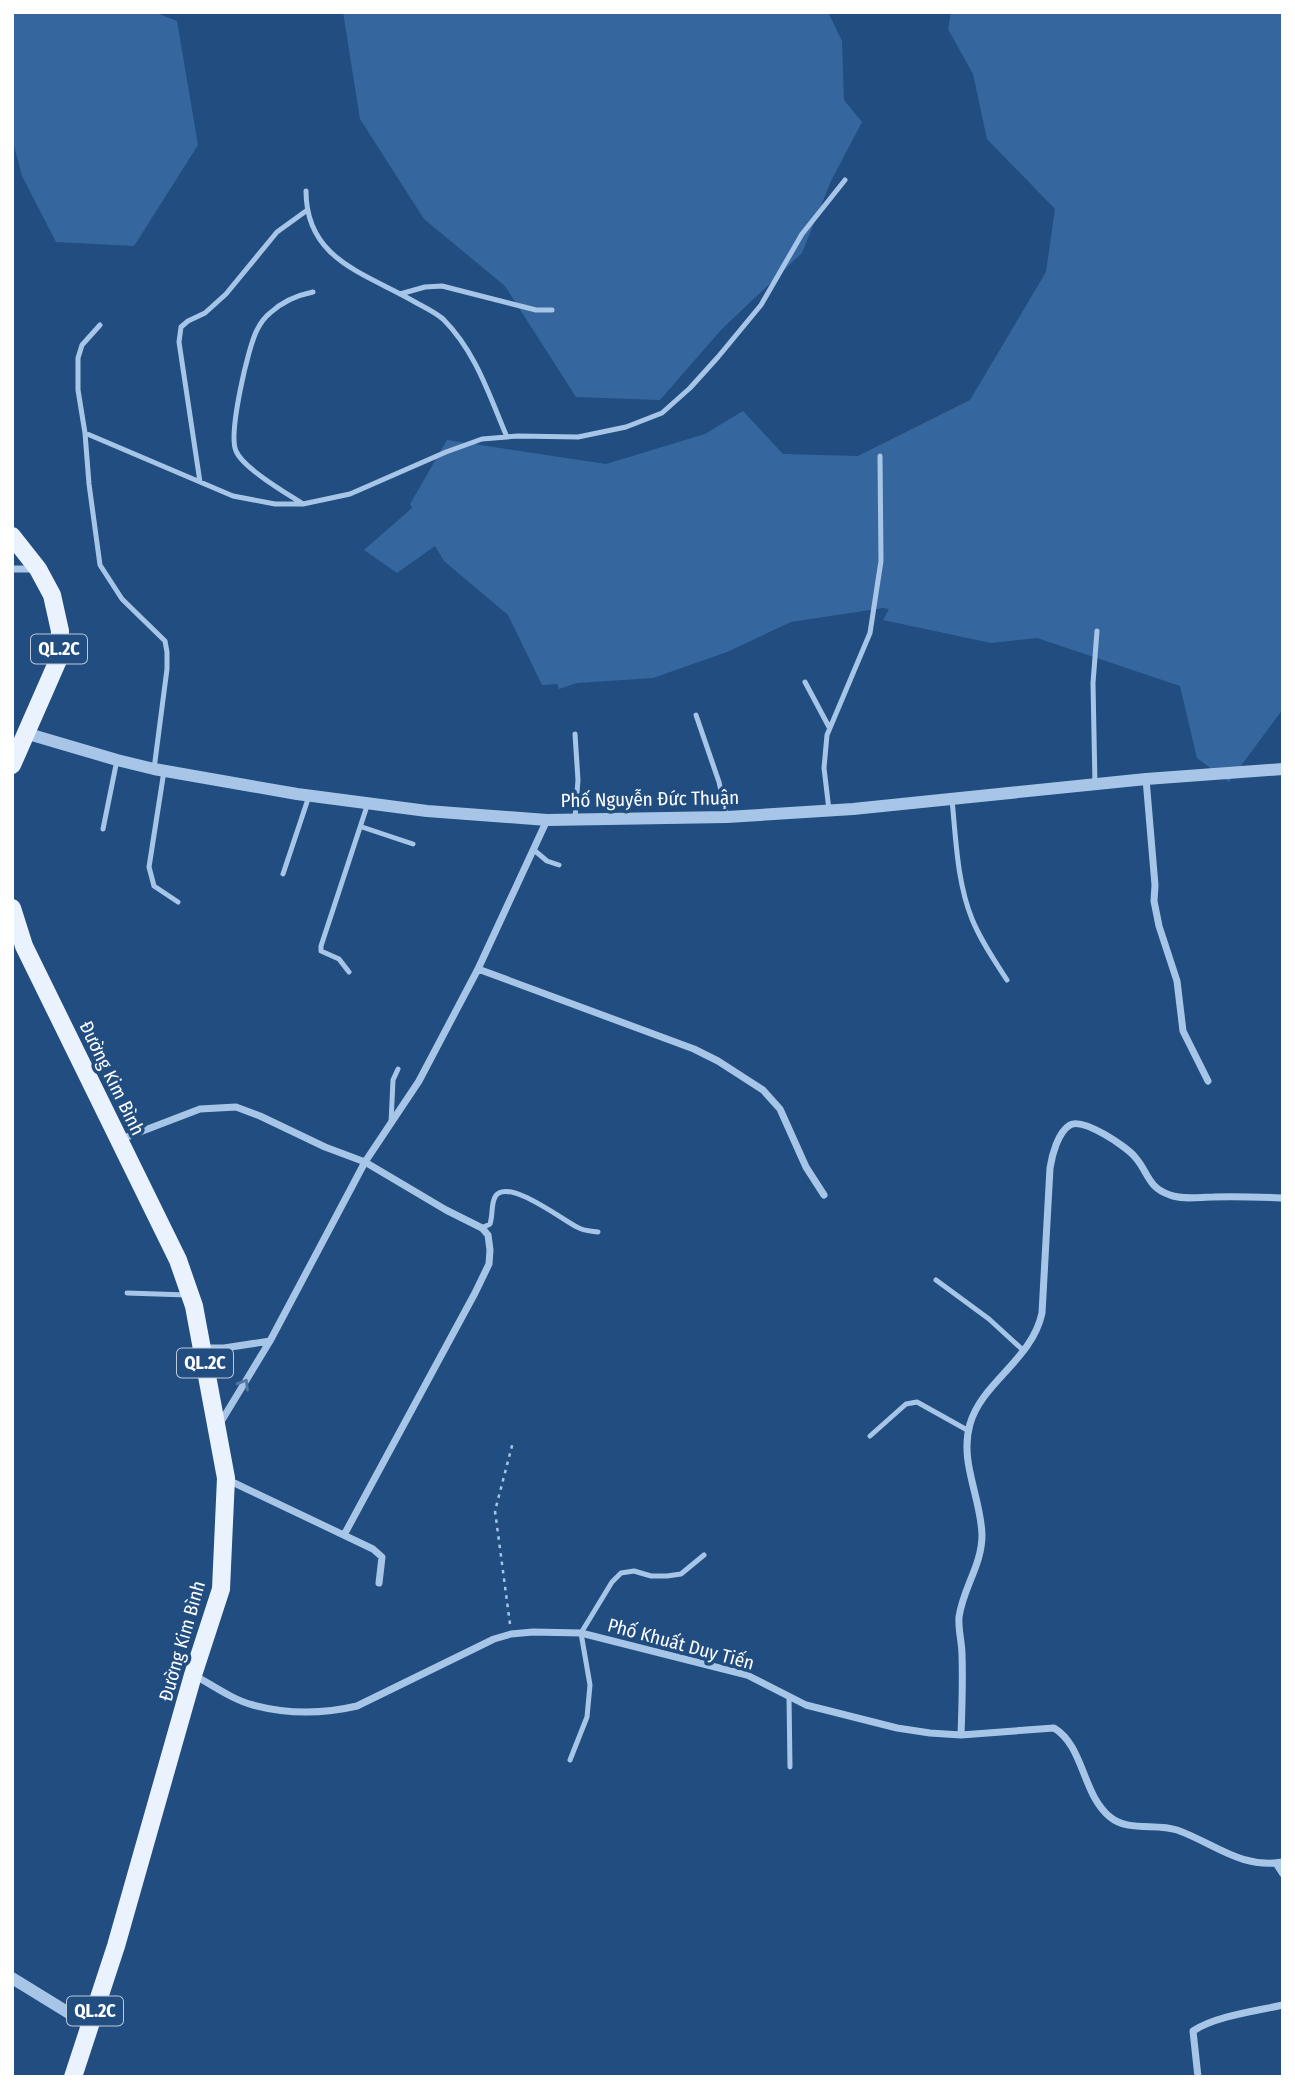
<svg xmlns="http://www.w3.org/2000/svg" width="1295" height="2089" font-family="'Fira Sans Condensed',sans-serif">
<rect width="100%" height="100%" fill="#214d80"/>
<path fill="#35679e" d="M 12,12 L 154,12 L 177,21 L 198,145 L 134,246 L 56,242 L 22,176 L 12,138 Z
M 343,12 L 828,12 L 842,41 L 844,100 L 862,122 L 831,181 L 802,253 L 721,330 L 660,400 L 576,397 L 505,286 L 424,219 L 360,119 Z
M 951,12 L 1283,12 L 1283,709 L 1229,782 L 1197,758 L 1180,686 L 1037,638 L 991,643 L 883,620 L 889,609 L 883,608 L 791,622 L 727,652 L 653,678 L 577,683 L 559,689 L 557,684 L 542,685 L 508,615 L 444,561 L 435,546 L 397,573 L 364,550 L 412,508 L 410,504 L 447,440 L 606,464 L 705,434 L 743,411 L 783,454 L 858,456 L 970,400 L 1046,272 L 1055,209 L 987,139 L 973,74 L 948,29 Z"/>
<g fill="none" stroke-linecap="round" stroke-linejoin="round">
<path stroke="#a7c6e7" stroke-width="2.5" stroke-dasharray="3.5 5" stroke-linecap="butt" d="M 510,1624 L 495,1511 L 513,1442"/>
<path stroke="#a7c6e7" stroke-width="5" d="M 306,191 C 306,260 365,273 415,302 C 424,307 435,312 443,319 C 476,352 489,395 507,437
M 400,294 L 425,287 L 442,286 L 536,310 L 552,310
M 100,325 L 82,345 L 78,358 L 78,390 L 85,433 L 89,484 L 100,565 L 122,599 L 165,641 L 167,652 L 167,669 L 154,769
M 85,433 L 233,496 L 275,504 L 303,504 L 350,494 L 446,452 L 482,439 L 518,436 L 578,437 L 626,427 L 662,413 L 690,388 L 718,357 L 761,305 L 802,234 L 845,180
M 200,482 L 179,342 L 181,327 L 188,321 L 205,313 L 226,294 L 277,232 L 306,211
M 303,504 C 286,493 243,468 236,451 C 228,434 248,347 257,330 C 260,324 265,317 270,313 C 282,302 298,295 313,292
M 805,682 L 829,727
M 696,715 L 719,782 L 727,817
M 575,734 L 578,780 L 575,818
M 164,771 L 149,867 L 154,886 L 178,902
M 1095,785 L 1093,683 L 1097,631
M 952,800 C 956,839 957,882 972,919 C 981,941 994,960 1007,980
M 829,810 L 824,768 L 827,735 L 870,633 L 881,561 L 880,456
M 362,827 L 413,844
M 103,829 L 117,760
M 534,850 L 547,861 L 559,865
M 283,874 L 309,796
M 349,972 L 339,959 L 321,951 L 321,946 L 368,803
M 391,1123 L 393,1080 L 398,1069
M 482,1228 L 490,1224 C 493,1215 491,1204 495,1197 C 506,1176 564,1221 577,1227 C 583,1231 591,1231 598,1232
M 936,1280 L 989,1319 L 1024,1351
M 127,1293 L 187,1295
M 870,1436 L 906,1404 L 917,1402 L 969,1431
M 789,1697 L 790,1767
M 570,1760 L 587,1717 L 590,1685 L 581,1633 L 612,1582 L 621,1573 L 634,1571 L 651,1576 L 667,1576 L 681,1574 L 704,1555"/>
<path stroke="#a7c6e7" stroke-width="7" d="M 12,569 L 34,569
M 1146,779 L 1155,885 L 1154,901 L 1159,926 L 1177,981 L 1183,1031 L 1208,1081
M 478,969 L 694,1049 L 718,1061 L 763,1090 L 780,1109 L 806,1167 L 824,1195
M 119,1140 L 200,1109 L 236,1107 L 260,1116 L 325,1147 L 365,1162 L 446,1210 L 482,1228 L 488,1235 L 490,1250 L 489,1264 L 475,1293 L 344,1535
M 202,1348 L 224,1348 L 270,1341
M 219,1425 L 270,1341 L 365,1162 L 419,1081 L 478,969 L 547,820
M 226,1479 L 373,1549 L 382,1557 L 379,1583
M 194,1675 C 212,1685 233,1700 253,1705 C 287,1714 323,1714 357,1706 L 494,1639 L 511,1634 L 533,1632 L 581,1633 L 747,1675 L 806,1705 L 897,1728 L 930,1733 L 961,1735 L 1054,1728 C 1084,1746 1082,1794 1110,1817 C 1128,1832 1156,1823 1177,1830 C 1214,1843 1240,1869 1283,1862
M 961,1735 C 962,1708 963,1681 962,1655 C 962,1642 958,1630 959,1617 C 963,1588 982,1565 982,1535 C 981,1497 959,1462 970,1424 C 982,1382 1032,1360 1042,1313 L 1050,1168 C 1052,1155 1058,1132 1070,1125 C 1083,1117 1127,1147 1135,1157 C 1149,1173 1147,1187 1170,1195 C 1182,1200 1200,1197 1213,1197 C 1236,1196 1259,1197 1283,1198
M 1276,1863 L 1283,1874
M 1198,2077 L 1193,2031 C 1216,2016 1256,2011 1283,2005"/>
<path stroke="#a7c6e7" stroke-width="12" d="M 25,733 L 117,760 L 154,769 L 297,794 L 427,811 L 547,820 L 727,817 L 853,809 L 1146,779 L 1283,769
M 12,1978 L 90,2026"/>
<path stroke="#e9f2fd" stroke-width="18" d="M 12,536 L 38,569 L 52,595 L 60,631 L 59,658 L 12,765
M 12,908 L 24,946 L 178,1260 L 194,1306 L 226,1478 L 221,1589 L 193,1675 L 116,1946 L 73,2077"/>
</g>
<defs><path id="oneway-chevron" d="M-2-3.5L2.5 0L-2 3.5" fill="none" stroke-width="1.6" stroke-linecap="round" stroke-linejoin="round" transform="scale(1.75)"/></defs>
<use stroke="#5077a4" href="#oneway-chevron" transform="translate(244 1384) rotate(-59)"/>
<g text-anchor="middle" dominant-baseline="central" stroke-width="7" stroke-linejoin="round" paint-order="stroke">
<g fill="#214d80" stroke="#bccad9" stroke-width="2">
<rect x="31" y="634.5" width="56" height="29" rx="5"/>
<rect x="177" y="1348.5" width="56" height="29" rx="5"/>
<rect x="67" y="1996.5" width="56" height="29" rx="5"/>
</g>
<g font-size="18" font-weight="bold" fill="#fff">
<text x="59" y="649">QL.2C</text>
<text x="205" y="1363">QL.2C</text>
<text x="95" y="2011">QL.2C</text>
</g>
<g font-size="19" fill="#fff" stroke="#214d80">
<text transform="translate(650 799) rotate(-1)">Phố Nguyễn Đức Thuận</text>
<text transform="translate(112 1078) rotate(64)">Đường Kim Bình</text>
<text transform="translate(182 1641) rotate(-74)">Đường Kim Bình</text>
<text transform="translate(681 1644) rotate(15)">Phố Khuất Duy Tiến</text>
</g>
</g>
<rect width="1295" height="2089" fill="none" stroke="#ffffff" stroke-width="28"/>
</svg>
